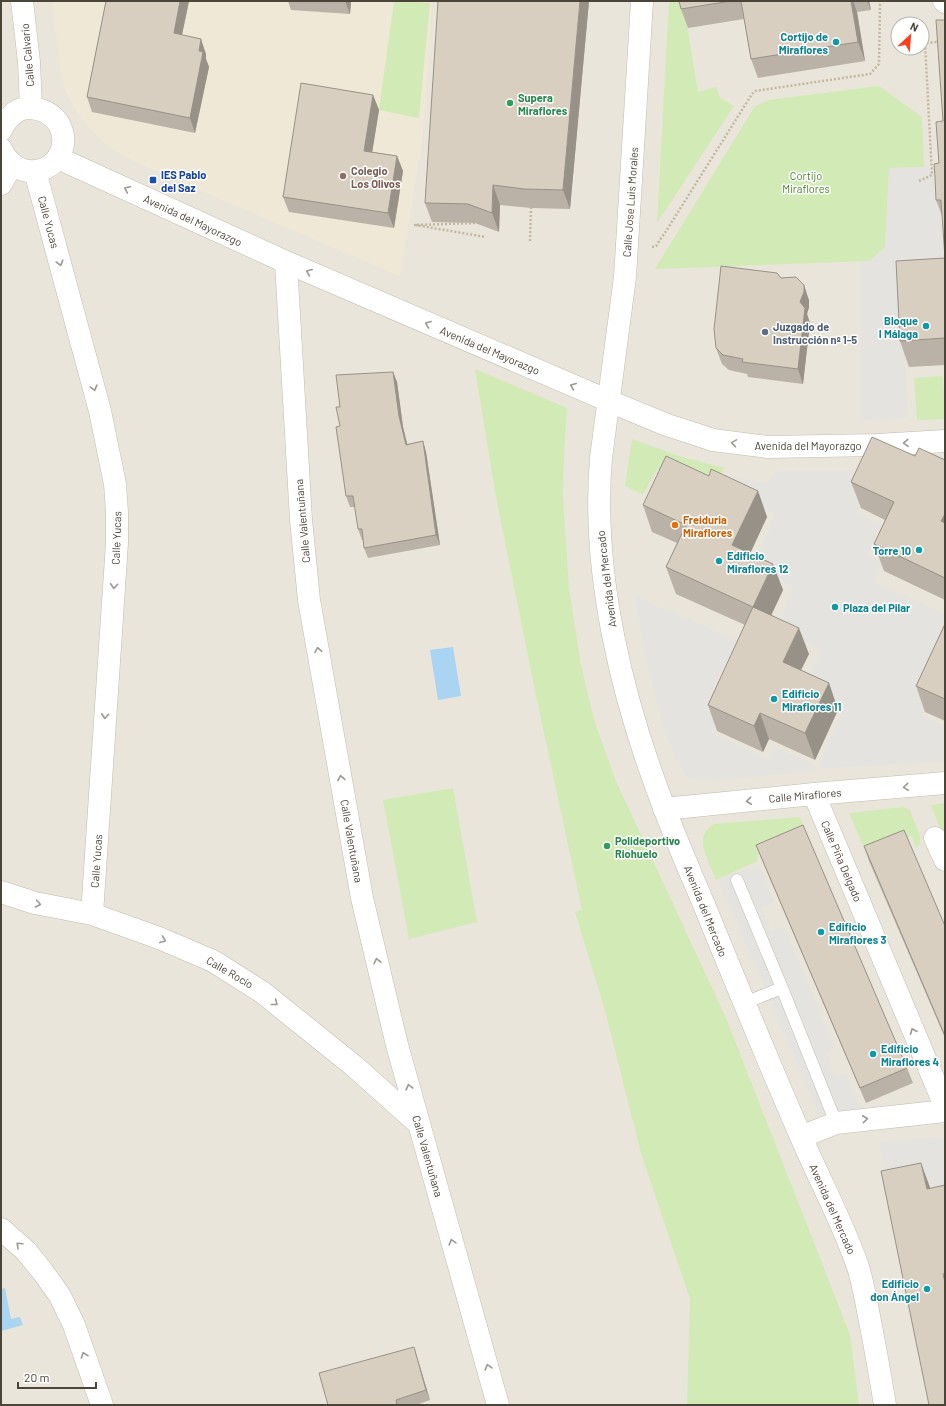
<svg xmlns="http://www.w3.org/2000/svg" width="946" height="1406" font-family="Barlow,sans-serif">
<rect width="100%" height="100%" fill="#f6f3ec"/>
<path fill="#eae5da" fill-rule="evenodd" d="M 1,1 L 945,1 L 945,1405 L 1,1405 ZM 898,24 L 922,24 L 922,48 L 898,48 Z"/>
<path fill="#efe8d6" d="M 52,1 L 432,1 L 423,133 L 400,276 L 148,168 L 120,154 L 108,146 L 97,136 L 84,122 L 73,106 L 65,90 L 61,70 Z"/>
<path fill="#d2eab5" d="M 394,1 L 430,3 L 419,118 L 379,110 Z
M 669,1 L 683,1 L 698,92 L 716,87 L 720,98 L 734,106 L 657,223 Z
M 879,86 L 922,117 L 924,167 L 890,168 L 885,247 L 870,261 L 655,269 L 755,106 L 769,100 Z
M 475,369 L 567,408 L 564,453 L 563,498 L 569,589 L 581,665 L 595,723 L 616,781 L 726,1018 L 804,1217 L 850,1335 L 859,1405 L 687,1405 L 690,1299 L 641,1153 L 606,1014 L 575,912 L 582,910 L 534,686 L 495,492 Z
M 943,376 L 945,419 L 917,420 L 914,378 Z
M 632,439 L 679,456 L 724,468 L 712,493 L 657,469 L 643,495 L 625,486 Z
M 453,788 L 477,922 L 409,939 L 383,800 Z
M 945,803 L 945,829 L 941,831 L 931,805 Z
M 903,807 L 910,810 L 920,836 L 920,844 L 916,848 L 912,836 L 867,855 L 849,813 Z
M 800,817 L 807,834 L 757,855 L 758,861 L 716,880 C 709,862 692,836 714,824 Z"/>
<path fill="#e5e3e0" d="M 929,167 L 929,171 L 943,171 L 945,211 L 945,278 L 902,281 L 908,418 L 861,421 L 861,262 L 870,261 L 885,247 L 889,168 Z
M 777,471 L 878,471 L 861,508 L 857,512 L 882,524 L 867,555 L 883,563 L 874,582 L 945,614 L 945,651 L 934,685 L 921,715 L 945,726 L 945,761 L 820,769 L 820,761 L 844,708 L 842,703 L 805,686 L 819,656 L 819,649 L 789,634 L 783,624 L 782,616 L 794,587 L 764,573 L 758,557 L 775,514 L 725,491 L 731,477 L 767,483 Z
M 635,596 L 748,645 L 736,673 L 723,667 L 708,699 L 724,707 L 712,733 L 768,759 L 775,747 L 811,763 L 813,770 L 772,775 L 729,779 L 695,780 L 688,778 L 685,775 L 672,749 L 662,722 L 644,650 Z
M 758,864 L 774,902 L 762,908 L 772,932 L 784,926 L 835,1048 L 826,1053 L 836,1078 L 846,1073 L 864,1115 L 818,1114 L 718,880 Z
M 945,1137 L 945,1202 L 936,1204 L 931,1178 L 888,1186 L 879,1142 Z"/>
<path fill="#a9d4f2" d="M 453,647 L 461,696 L 438,700 L 430,650 Z
M 5,1288 L 11,1319 L 20,1317 L 23,1325 L 1,1331 L 1,1289 Z"/>
<g fill="none" stroke-linecap="round" stroke-linejoin="round">
<defs>
<path id="lane" d="M 737,880 L 782,988 L 836,1123
M 744,1003 L 782,988"/>
<path id="street" d="M 22,1 L 29,62 L 31,108
M 642,1 L 625,277 L 601,458 C 591,575 623,702 665,810 C 678,845 693,878 707,912 C 738,988 769,1064 802,1139 C 820,1181 843,1223 858,1267 C 863,1283 866,1300 869,1316 C 875,1346 880,1375 885,1405
M 944,1 L 945,2
M 1,130 C 7,118 16,107 31,108 C 42,109 53,114 59,124 C 79,163 23,194 1,149
M 58,158 L 286,262 L 609,401 L 667,425 L 689,432 L 713,440 L 768,447 L 877,445 L 945,441
M 35,171 L 100,411 L 115,484 L 117,512 L 117,543 L 92,914
M 1,184 L 12,165
M 286,262 L 301,520 L 309,600 L 362,898 L 397,1045 L 498,1405
M 814,794 L 945,1106
M 664,809 L 814,794 L 945,783
M 935,838 L 945,860
M 1,892 L 35,903 L 92,914 L 159,938 L 213,961 L 262,992 L 354,1066 L 419,1124
M 801,1137 L 836,1123 L 945,1111
M 1,1229 L 26,1251 L 43,1272 L 60,1296 L 74,1325 L 102,1405"/>
</defs>
<use href="#lane" stroke="#c2bbae" stroke-width="13"/>
<use href="#street" stroke="#c2bbae" stroke-width="23"/>
<path stroke="#c4b79f" stroke-width="2.5" stroke-dasharray="2 2" stroke-linecap="butt" d="M 919,181 L 932,175 L 925,43 L 938,42 L 938,40
M 475,223 L 415,225 L 486,237
M 530,241 L 531,208
M 652,247 L 656,246 L 668,228 L 752,94 L 755,91 L 870,74 L 879,64 L 880,1"/>
<use href="#lane" stroke="#fff" stroke-width="12"/>
<use href="#street" stroke="#fff" stroke-width="22"/>
</g>
<path fill="#bab2a6" d="M 106,1 L 189,1 L 182,35 L 206,54 L 206,59 L 209,67 L 195,133 L 92,112 L 87,97 Z
M 288,1 L 351,1 L 350,14 L 291,10 Z
M 589,1 L 570,209 L 531,208 L 500,205 L 499,232 L 475,223 L 432,222 L 425,203 Z
M 679,1 L 869,1 L 871,10 L 857,12 L 865,61 L 758,78 L 751,59 L 744,19 L 688,28 L 681,9 Z
M 945,20 L 945,365 L 909,367 L 900,341 L 945,258 L 942,216 L 936,200 L 939,163 L 943,121 Z
M 373,95 L 379,110 L 372,152 L 397,156 L 403,171 L 394,228 L 289,212 L 283,197 Z
M 781,278 L 809,300 L 809,307 L 807,314 L 810,323 L 803,384 L 748,377 L 747,374 L 729,370 L 722,364 L 716,348 Z
M 393,372 L 397,382 L 403,427 L 407,444 L 423,441 L 426,452 L 440,545 L 368,558 L 364,548 L 363,540 L 362,540 L 358,529 L 355,507 L 350,507 L 346,496 L 340,426 L 340,407 Z
M 915,456 L 945,460 L 945,600 L 884,571 L 874,544 L 885,520 L 861,508 L 851,482 Z
M 709,476 L 758,491 L 767,517 L 750,553 L 773,564 L 783,590 L 771,615 L 809,654 L 801,670 L 829,683 L 838,710 L 815,760 L 769,739 L 763,752 L 717,731 L 708,705 L 745,625 L 676,594 L 666,567 L 677,543 L 652,532 L 643,505 Z
M 945,624 L 945,721 L 925,712 L 916,686 Z
M 756,845 L 907,1068 L 913,1083 L 866,1103 L 762,860 Z
M 864,846 L 945,926 L 945,1038 L 869,861 Z
M 417,1357 L 430,1400 L 416,1405 L 328,1405 Z"/>
<path fill="#979187" d="M 180,1 L 189,1 L 179,49 L 174,33 Z
M 345,1 L 351,1 L 350,14 Z
M 580,1 L 589,1 L 570,209 L 563,190 Z
M 851,1 L 853,1 L 857,12 L 865,61 L 858,42 Z
M 867,1 L 869,1 L 871,10 Z
M 201,39 L 206,54 L 206,59 L 209,67 L 195,133 L 190,118 Z
M 373,95 L 379,110 L 370,166 L 364,151 Z
M 397,156 L 403,171 L 394,228 L 388,213 Z
M 493,185 L 500,205 L 499,232 L 492,213 Z
M 804,285 L 809,300 L 809,307 L 807,314 L 810,323 L 803,384 L 798,369 L 800,302 Z
M 393,372 L 397,382 L 403,427 L 410,455 L 406,445 L 399,416 Z
M 423,441 L 426,452 L 440,545 L 436,535 Z
M 758,491 L 767,517 L 742,571 L 732,545 Z
M 945,514 L 945,531 L 941,521 Z
M 773,564 L 783,590 L 763,633 L 753,607 Z
M 799,628 L 809,654 L 792,688 L 783,662 Z
M 829,683 L 838,710 L 815,760 L 805,733 Z
M 760,713 L 769,739 L 763,752 L 754,726 Z
M 921,1163 L 931,1190 L 927,1189 Z
M 414,1347 L 417,1357 L 430,1400 L 426,1390 Z"/>
<path fill="#d8cfc1" stroke="#979187" d="M 106,1 L 180,1 L 174,33 L 201,39 L 199,51 L 203,52 L 190,118 L 87,97 Z
M 438,1 L 580,1 L 563,190 L 524,189 L 493,185 L 492,213 L 468,204 L 425,203 Z
M 679,1 L 731,1 L 681,9 Z
M 741,1 L 851,1 L 858,42 L 751,59 Z
M 936,20 L 945,20 L 945,338 L 900,341 L 896,261 L 945,258 L 941,200 L 936,200 L 935,177 L 934,164 L 939,163 L 936,122 L 943,121 Z
M 301,83 L 373,95 L 364,151 L 397,156 L 388,213 L 283,197 Z
M 721,266 L 777,273 L 781,278 L 796,277 L 804,285 L 804,292 L 800,302 L 805,308 L 798,369 L 742,362 L 743,359 L 723,355 L 716,348 L 714,329 Z
M 393,372 L 399,416 L 406,445 L 423,441 L 436,535 L 364,548 L 362,529 L 358,529 L 353,496 L 346,496 L 336,427 L 340,426 L 336,407 L 340,407 L 336,375 Z
M 872,437 L 915,456 L 919,448 L 945,460 L 945,514 L 941,521 L 945,523 L 945,578 L 874,544 L 894,502 L 851,482 Z
M 666,456 L 709,476 L 711,469 L 758,491 L 732,545 L 773,564 L 753,607 L 666,567 L 686,525 L 643,505 Z
M 753,607 L 799,628 L 783,662 L 829,683 L 805,733 L 760,713 L 754,726 L 708,705 Z
M 945,624 L 945,699 L 916,686 Z
M 803,825 L 907,1068 L 860,1088 L 756,845 Z
M 904,830 L 945,926 L 945,1036 L 864,846 Z
M 921,1163 L 927,1189 L 945,1185 L 945,1273 L 943,1274 L 945,1282 L 945,1405 L 929,1405 L 881,1171 Z
M 414,1347 L 426,1390 L 396,1400 L 397,1404 L 393,1405 L 328,1405 L 319,1373 Z"/>
<defs><path id="oneway-chevron" d="M-2-3.5L2.5 0L-2 3.5" fill="none" stroke-width="1.6" stroke-linecap="round" stroke-linejoin="round"/></defs>
<g stroke="#9c9892">
<use href="#oneway-chevron" transform="translate(127 189) rotate(-155)"/>
<use href="#oneway-chevron" transform="translate(60 263) rotate(75)"/>
<use href="#oneway-chevron" transform="translate(309 272) rotate(-157)"/>
<use href="#oneway-chevron" transform="translate(428 324) rotate(-157)"/>
<use href="#oneway-chevron" transform="translate(573 386) rotate(-157)"/>
<use href="#oneway-chevron" transform="translate(94 388) rotate(75)"/>
<use href="#oneway-chevron" transform="translate(734 443) rotate(-171)"/>
<use href="#oneway-chevron" transform="translate(906 443) rotate(177)"/>
<use href="#oneway-chevron" transform="translate(114 586) rotate(94)"/>
<use href="#oneway-chevron" transform="translate(318 650) rotate(-100)"/>
<use href="#oneway-chevron" transform="translate(105 716) rotate(94)"/>
<use href="#oneway-chevron" transform="translate(341 778) rotate(-100)"/>
<use href="#oneway-chevron" transform="translate(906 787) rotate(175)"/>
<use href="#oneway-chevron" transform="translate(749 801) rotate(174)"/>
<use href="#oneway-chevron" transform="translate(38 904) rotate(12)"/>
<use href="#oneway-chevron" transform="translate(163 940) rotate(22)"/>
<use href="#oneway-chevron" transform="translate(377 961) rotate(-103)"/>
<use href="#oneway-chevron" transform="translate(275 1003) rotate(39)"/>
<use href="#oneway-chevron" transform="translate(913 1031) rotate(-113)"/>
<use href="#oneway-chevron" transform="translate(409 1087) rotate(-105)"/>
<use href="#oneway-chevron" transform="translate(865 1119) rotate(-6)"/>
<use href="#oneway-chevron" transform="translate(452 1242) rotate(-106)"/>
<use href="#oneway-chevron" transform="translate(19 1245) rotate(-137)"/>
<use href="#oneway-chevron" transform="translate(84 1355) rotate(-109)"/>
<use href="#oneway-chevron" transform="translate(488 1367) rotate(-106)"/>
</g>
<g fill="#0f9aa8" stroke="#fff" stroke-width="1.5">
<circle cx="836" cy="42" r="4"/>
<circle cx="926" cy="326" r="4"/>
<circle cx="919" cy="550" r="4"/>
<circle cx="719" cy="561" r="4"/>
<circle cx="835" cy="607" r="4"/>
<circle cx="774" cy="699" r="4"/>
<circle cx="821" cy="932" r="4"/>
<circle cx="873" cy="1054" r="4"/>
<circle cx="927" cy="1289" r="4"/>
</g>
<g fill="#2e9e5b" stroke="#fff" stroke-width="1.5">
<circle cx="510" cy="103" r="4"/>
<circle cx="607" cy="846" r="4"/>
</g>
<circle fill="#8d6e63" stroke="#fff" stroke-width="1.5" cx="343" cy="176" r="4"/>
<rect fill="#1a4fb4" stroke="#fff" stroke-width="1.5" x="149" y="176" width="8" height="8" rx="2"/>
<circle fill="#5c6f8a" stroke="#fff" stroke-width="1.5" cx="765" cy="332" r="4"/>
<circle fill="#e8710a" stroke="#fff" stroke-width="1.5" cx="675" cy="525" r="4"/>
<g text-anchor="middle" dominant-baseline="central" stroke-width="3" stroke-linejoin="round" paint-order="stroke">
<g font-size="11" font-weight="bold" fill="#0d838f" stroke="#fff" text-anchor="start">
<text x="828" y="36" text-anchor="end">Cortijo de<tspan x="828" dy="13">Miraflores</tspan></text>
<text x="918" y="320" text-anchor="end">Bloque<tspan x="918" dy="13">I Málaga</tspan></text>
<text x="911" y="550" text-anchor="end">Torre 10</text>
<text x="727" y="555">Edificio<tspan x="727" dy="13">Miraflores 12</tspan></text>
<text x="843" y="607">Plaza del Pilar</text>
<text x="782" y="693">Edificio<tspan x="782" dy="13">Miraflores 11</tspan></text>
<text x="829" y="926">Edificio<tspan x="829" dy="13">Miraflores 3</tspan></text>
<text x="881" y="1048">Edificio<tspan x="881" dy="13">Miraflores 4</tspan></text>
<text x="919" y="1283" text-anchor="end">Edificio<tspan x="919" dy="13">don Ángel</tspan></text>
</g>
<g font-size="11" fill="#4b4439" stroke="#fff">
<text transform="translate(27 55) rotate(-95)">Calle Calvario</text>
<text transform="translate(630 202) rotate(-86)">Calle Jose Luis Morales</text>
<text transform="translate(193 220) rotate(25)">Avenida del Mayorazgo</text>
<text transform="translate(49 222) rotate(75)">Calle Yucas</text>
<text transform="translate(490 350) rotate(23)">Avenida del Mayorazgo</text>
<text x="808" y="445">Avenida del Mayorazgo</text>
<text transform="translate(302 521) rotate(-95)">Calle Valentuñana</text>
<text transform="translate(116 538) rotate(-88)">Calle Yucas</text>
<text transform="translate(606 579) rotate(-97)">Avenida del Mercado</text>
<text transform="translate(805 795) rotate(-5)">Calle Miraflores</text>
<text transform="translate(352 841) rotate(80)">Calle Valentuñana</text>
<text transform="translate(96 861) rotate(-86)">Calle Yucas</text>
<text transform="translate(842 861) rotate(67)">Calle Piña Delgado</text>
<text transform="translate(706 911) rotate(68)">Avenida del Mercado</text>
<text transform="translate(230 972) rotate(30)">Calle Rocío</text>
<text transform="translate(428 1156) rotate(74)">Calle Valentuñana</text>
<text transform="translate(833 1209) rotate(66)">Avenida del Mercado</text>
</g>
<g font-size="11" font-weight="bold" fill="#27864d" stroke="#fff" text-anchor="start">
<text x="518" y="97">Supera<tspan x="518" dy="13">Miraflores</tspan></text>
<text x="615" y="840">Polideportivo<tspan x="615" dy="13">Riohuelo</tspan></text>
</g>
<g font-size="11" font-weight="bold" fill="#785e54" stroke="#fff" text-anchor="start">
<text x="351" y="170">Colegio<tspan x="351" dy="13">Los Olivos</tspan></text>
</g>
<g font-size="11" font-weight="bold" fill="#164399" stroke="#fff" text-anchor="start">
<text x="161" y="174">IES Pablo<tspan x="161" dy="13">del Saz</tspan></text>
</g>
<g font-size="11" fill="#4a7f2a" stroke="#fff">
<text x="806" y="175">Cortijo<tspan x="806" dy="13">Miraflores</tspan></text>
</g>
<g font-size="11" font-weight="bold" fill="#4e5e75" stroke="#fff" text-anchor="start">
<text x="773" y="326">Juzgado de<tspan x="773" dy="13">Instrucción nº 1-5</tspan></text>
</g>
<g font-size="11" font-weight="bold" fill="#c56008" stroke="#fff" text-anchor="start">
<text x="683" y="519">Freiduria<tspan x="683" dy="13">Miraflores</tspan></text>
</g>
</g>
<rect width="946" height="1406" fill="none" stroke="#4b4439" stroke-width="4"/>
<g transform="translate(910 36) rotate(26)"><circle r="19" fill="#ffffff" stroke="#b7b4b0"/>
<path d="M0-3L7 15L0 10L-7 15Z" fill="#fc3f1d"/>
<text y="-6" font-size="11" font-weight="bold" text-anchor="middle" fill="#4b4439">N</text>
</g>
<path d="M18 1382v6h78v-6" fill="none" stroke="#4b4439" stroke-width="2"/>
<text x="24" y="1382" font-size="12" fill="#4b4439" stroke="#ffffff" stroke-width="3" paint-order="stroke">20 m</text>
</svg>
